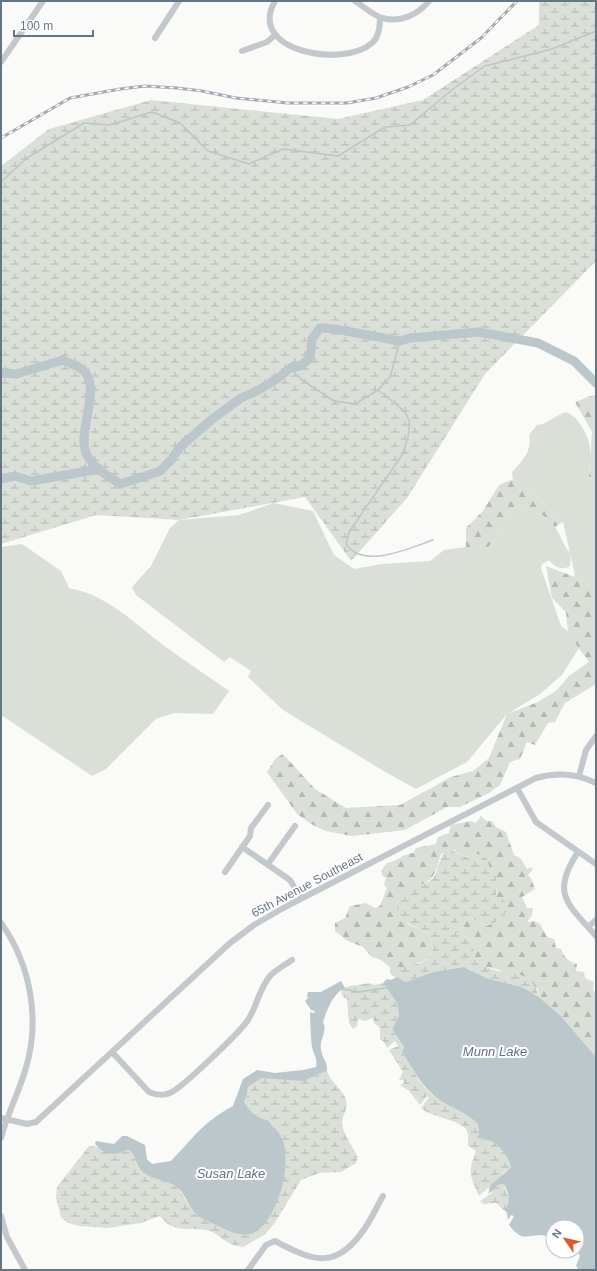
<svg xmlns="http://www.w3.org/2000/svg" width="597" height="1271" font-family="Arial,sans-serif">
<defs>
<pattern id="forest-firs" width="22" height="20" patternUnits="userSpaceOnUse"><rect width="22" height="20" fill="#dadfd7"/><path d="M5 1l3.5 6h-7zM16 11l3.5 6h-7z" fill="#b4b9b4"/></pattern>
<pattern id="wetland-marsh" width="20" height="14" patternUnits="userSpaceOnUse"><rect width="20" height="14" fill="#dadfd7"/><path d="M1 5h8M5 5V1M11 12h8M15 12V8" fill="none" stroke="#b4b9b4"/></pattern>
</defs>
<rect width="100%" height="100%" fill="#fafaf8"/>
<path fill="#dadfd7" d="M 566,412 C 578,416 590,437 590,450 C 591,458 589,467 589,476 L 596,485 L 596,590 L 575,577 L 571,556 L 570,566 C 562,571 555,567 549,560 L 542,564 L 541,568 L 561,626 L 582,643 L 562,675 L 540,694 L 507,714 L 467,762 L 416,789 L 387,773 L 283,710 L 248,677 L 251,671 L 230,657 L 224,662 L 136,595 L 132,587 L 151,566 L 170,528 L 179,520 L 239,515 L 274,503 L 313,511 L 334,555 L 354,569 L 382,564 L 430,561 L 444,550 L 466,547 L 486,549 L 494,541 L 510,511 L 521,504 C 533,510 548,516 555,527 C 561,536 563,545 570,553 L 563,522 L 536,496 L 513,479 L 512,472 C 523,460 532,452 529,435 L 537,425 C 549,424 555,415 566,412 Z
M 22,544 L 61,571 L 69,588 C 110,596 133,623 166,647 C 186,662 208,676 229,691 L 213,714 L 174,713 L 156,719 L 106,769 L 92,776 L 1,715 L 1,547 Z"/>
<path fill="url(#forest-firs)" d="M 593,395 L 596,396 L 596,485 L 589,476 L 592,432 L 575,402 Z
M 513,479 L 536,496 L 563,522 L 555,527 L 544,516 L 521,504 L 510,511 L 494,541 L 486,549 L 466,547 L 466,528 L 483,511 L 499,485 Z
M 546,566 L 575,577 L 596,590 L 596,684 L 565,703 L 555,722 L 548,723 L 535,745 L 527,742 L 520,759 L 510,762 L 500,785 L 489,793 L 460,807 L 447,807 L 405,830 L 352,836 L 326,831 L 311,824 L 297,814 L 267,772 L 276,758 L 283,754 L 315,789 L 346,808 L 400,805 L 451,777 L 473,771 L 489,758 L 507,714 L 538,702 L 556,691 L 569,676 L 589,662 L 568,633 L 566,612 L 552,598 Z
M 481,816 L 486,821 L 492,821 L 496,827 L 506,832 L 514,855 L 521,859 L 527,869 L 531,867 L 533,869 L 528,875 L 531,878 L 535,889 L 522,897 L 527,908 L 533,908 L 532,915 L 527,922 L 534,921 L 540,924 L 547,937 L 554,939 L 556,948 L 561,949 C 564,957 569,962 577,964 L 576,971 L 584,972 L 585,978 L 594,982 L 593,990 L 596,992 L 596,1057 L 560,1015 L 540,998 L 538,989 L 500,970 L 483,966 L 474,958 C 476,940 469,937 453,932 L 459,916 L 471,919 L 487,926 C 499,889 503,886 478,854 L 465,857 L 454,850 L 441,854 C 435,874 435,881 414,887 L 407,924 L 429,933 L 433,950 C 429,955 425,962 418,963 C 414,965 410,963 406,966 C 401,969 400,975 395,978 L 390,972 L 390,967 L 379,959 L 372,957 L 363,947 L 348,941 L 335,931 L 335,923 L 345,918 L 350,906 L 366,903 L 375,908 L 380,906 L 387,888 L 384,885 L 386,878 L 382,875 L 381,871 L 387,863 C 398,861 402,854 413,853 L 416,848 L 436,844 L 438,837 L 449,833 L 451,825 L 471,821 L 476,823 Z"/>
<path fill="url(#wetland-marsh)" d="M 539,1 L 596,1 L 596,261 L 485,374 L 407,498 L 351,561 L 305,497 L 179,520 L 96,515 L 1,544 L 1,166 L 49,129 L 151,100 L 338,119 L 423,100 L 539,25 Z
M 448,848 L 465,857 L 478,854 L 487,858 L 490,869 L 496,872 L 496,897 L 504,900 L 507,909 L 503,919 L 487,926 L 472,919 L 460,917 L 453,932 C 469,937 476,940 474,958 C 477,961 480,964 484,966 C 506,978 530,964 540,998 L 522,987 L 489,979 L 463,967 L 433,972 L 406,982 L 397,977 C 407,957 412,969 424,961 C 428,958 430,953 433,950 L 429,933 L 400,920 L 397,908 C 401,900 407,890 415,886 C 421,884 428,884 433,878 C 439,871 438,857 448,848 Z
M 369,983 L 374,985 L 383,983 L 397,1003 L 399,1016 L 392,1029 L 404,1047 L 402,1052 C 410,1065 418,1081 428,1091 C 443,1106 464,1110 478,1124 L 479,1134 L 477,1138 C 496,1137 505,1151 511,1167 L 504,1172 L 498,1185 L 504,1184 L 509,1199 L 507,1213 L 496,1203 L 484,1204 L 480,1201 L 492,1193 L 488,1188 L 479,1196 C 469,1174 468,1173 476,1151 L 468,1146 C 468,1142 469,1135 467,1131 C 463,1120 432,1118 421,1108 L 429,1097 L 427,1096 L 420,1105 L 409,1091 L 400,1085 L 404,1083 L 403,1080 L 399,1080 L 403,1072 L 389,1050 L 398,1046 L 395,1041 L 387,1048 L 384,1042 L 380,1039 L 380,1028 L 374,1023 L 373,1018 L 365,1021 L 358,1019 L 357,1026 L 353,1029 L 349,1023 L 347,999 L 342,996 L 341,989 C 350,985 360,985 369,983 Z
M 327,1071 C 331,1083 343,1089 346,1100 C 348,1108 344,1113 342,1121 C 341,1131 354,1149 358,1157 L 356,1163 L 341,1172 L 319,1173 L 301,1180 L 274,1224 L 264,1235 L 243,1247 C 223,1245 221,1233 206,1230 C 195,1228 182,1231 172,1226 C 166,1224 164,1220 160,1216 L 141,1223 L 107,1228 L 80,1226 L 68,1223 L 61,1217 L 56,1198 L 57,1187 L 89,1146 C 104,1146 111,1158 127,1150 L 131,1151 L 137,1164 L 154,1178 L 166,1181 L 178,1188 L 196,1215 L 276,1202 C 283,1181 291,1159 281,1138 C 279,1132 272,1126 268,1120 C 258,1119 249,1111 244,1102 L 247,1095 L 248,1087 L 262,1078 L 310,1078 Z"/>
<path fill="#bbc7cb" d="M 463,967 L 489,979 L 522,987 L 540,998 L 560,1015 L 596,1057 L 596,1270 L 579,1270 L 576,1266 L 580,1256 L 577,1250 L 577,1227 L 553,1227 L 553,1238 C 549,1237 544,1235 540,1235 C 523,1236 522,1241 509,1225 L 514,1216 L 511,1215 L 508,1220 L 507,1213 L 505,1210 C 511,1202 509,1193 504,1184 L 498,1185 L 488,1194 L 491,1185 L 511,1167 C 506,1152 495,1137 477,1138 L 479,1134 L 478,1124 C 467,1113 454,1109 441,1101 C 423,1089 413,1070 402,1052 L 404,1047 L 392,1029 L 399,1016 L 397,1003 L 383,983 L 387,979 L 391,980 L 397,977 L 406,982 L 433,972 Z
M 341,981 L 345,988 C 333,993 327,1010 323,1022 C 328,1032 319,1039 321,1050 C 322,1058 328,1062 327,1071 L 303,1081 L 262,1078 L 248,1087 L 247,1095 L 244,1102 C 249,1111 258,1119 268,1120 C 272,1126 278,1131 281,1137 C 294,1160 278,1216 258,1230 C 245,1240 229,1231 218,1226 C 211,1222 201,1219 196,1214 C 189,1207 186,1196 179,1189 C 169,1179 153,1181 143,1172 C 137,1166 135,1158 131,1151 L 127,1150 C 115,1156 104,1155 95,1144 L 96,1141 L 114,1144 L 122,1136 L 127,1136 L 145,1145 L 147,1159 L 152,1164 L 171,1161 C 194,1137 203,1122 233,1106 L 243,1079 L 257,1070 L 275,1073 L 303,1070 L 316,1067 C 318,1059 313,1053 312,1047 C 311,1041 310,1017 310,1012 L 314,1013 L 315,1011 L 311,1010 L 305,1001 L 308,998 L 307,997 L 308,992 L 321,992 Z"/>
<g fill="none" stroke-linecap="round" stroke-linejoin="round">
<path stroke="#bbc7cb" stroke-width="1.5" d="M 1,182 L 27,158 L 84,123 L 110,125 L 152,112 L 180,123 L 208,151 L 249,164 L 283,149 L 338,156 L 385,127 L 410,125 L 453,89 L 485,66 L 552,49 L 596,31
M 290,368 L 302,380 L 334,401 L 355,404 L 378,390 L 390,377 L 400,341
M 378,390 C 408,414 418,414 402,455 L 349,532 L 346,544 C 363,570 410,548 433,540
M 343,989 L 358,992 L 386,988"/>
<path stroke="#bbc7cb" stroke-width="9" d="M 1,373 L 16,374 L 63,360 C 69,363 77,366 82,369 C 104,386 75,433 87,455 C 93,467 110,478 121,484 L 160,471 L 172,459 L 179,448 L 211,420 L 241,398 L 259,390 L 280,377 L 290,368 L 300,366 L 310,358 L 312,339 L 320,328 L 335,329 L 400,341 L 410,338 L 479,332 L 538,343 L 574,361 L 596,383
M 1,479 L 15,476 L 31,481 L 100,469"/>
<path stroke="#c3c8cc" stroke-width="6" d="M 275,1 C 246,52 344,68 372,43 C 379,37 380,26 380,18
M 355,1 C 363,6 373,15 382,18 C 400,23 418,15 429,1
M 155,38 L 179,1
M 242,51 L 267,42 L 275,35
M 1,62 L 43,1
M 579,776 L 586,750 L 596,736
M 517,788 L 536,822 L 596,864
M 242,847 L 290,880 L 301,898
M 578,852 C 550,894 568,904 596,936
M 268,864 L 295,826
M 225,872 L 250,836 L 251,828 L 268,805
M 1,923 C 31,965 41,1021 25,1071 C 18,1094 7,1115 1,1138
M 588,927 L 596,920
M 112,1052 L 149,1092 C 156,1095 163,1096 170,1093 C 182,1088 240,1032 248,1020 C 257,1006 259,989 270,976 C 275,970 285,965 292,960
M 1,1118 L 27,1124 L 36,1122 L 230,943 L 254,925 L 285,907 L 536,778 C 557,772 576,773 596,783
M 1,1216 L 7,1237 L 25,1270
M 248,1270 L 266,1245 L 275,1241 C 314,1262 337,1270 365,1228 C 372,1218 377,1206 383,1196"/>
<defs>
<path id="rail" d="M 1,138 L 70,98 L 120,89 L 145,86 L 177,88 L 202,91 L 236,98 L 288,103 L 347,103 L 376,98 L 408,87 L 433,75 L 481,38 L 517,1"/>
</defs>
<use href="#rail" stroke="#a2aab0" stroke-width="3"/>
<use href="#rail" stroke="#fff" stroke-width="1.5" stroke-dasharray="4.5" stroke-linecap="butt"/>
</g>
<g text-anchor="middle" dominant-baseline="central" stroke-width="4" stroke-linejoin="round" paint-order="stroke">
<g font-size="12" fill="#657683" stroke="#fff">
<text transform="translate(307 885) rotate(-28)">65th Avenue Southeast</text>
</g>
<g font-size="13" font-style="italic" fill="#60757c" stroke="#fff">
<text x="495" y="1051">Munn Lake</text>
<text x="231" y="1173">Susan Lake</text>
</g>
</g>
<rect width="597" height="1271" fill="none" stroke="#657683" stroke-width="4"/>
<g transform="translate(565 1239) rotate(304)"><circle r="19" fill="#ffffff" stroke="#c1c8cd"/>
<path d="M0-3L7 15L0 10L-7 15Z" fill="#e4572e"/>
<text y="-6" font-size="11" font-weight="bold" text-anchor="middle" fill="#657683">N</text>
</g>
<path d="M14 30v6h79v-6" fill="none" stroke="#657683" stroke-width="2"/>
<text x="20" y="30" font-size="12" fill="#657683" stroke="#ffffff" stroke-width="3" paint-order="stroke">100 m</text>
</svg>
